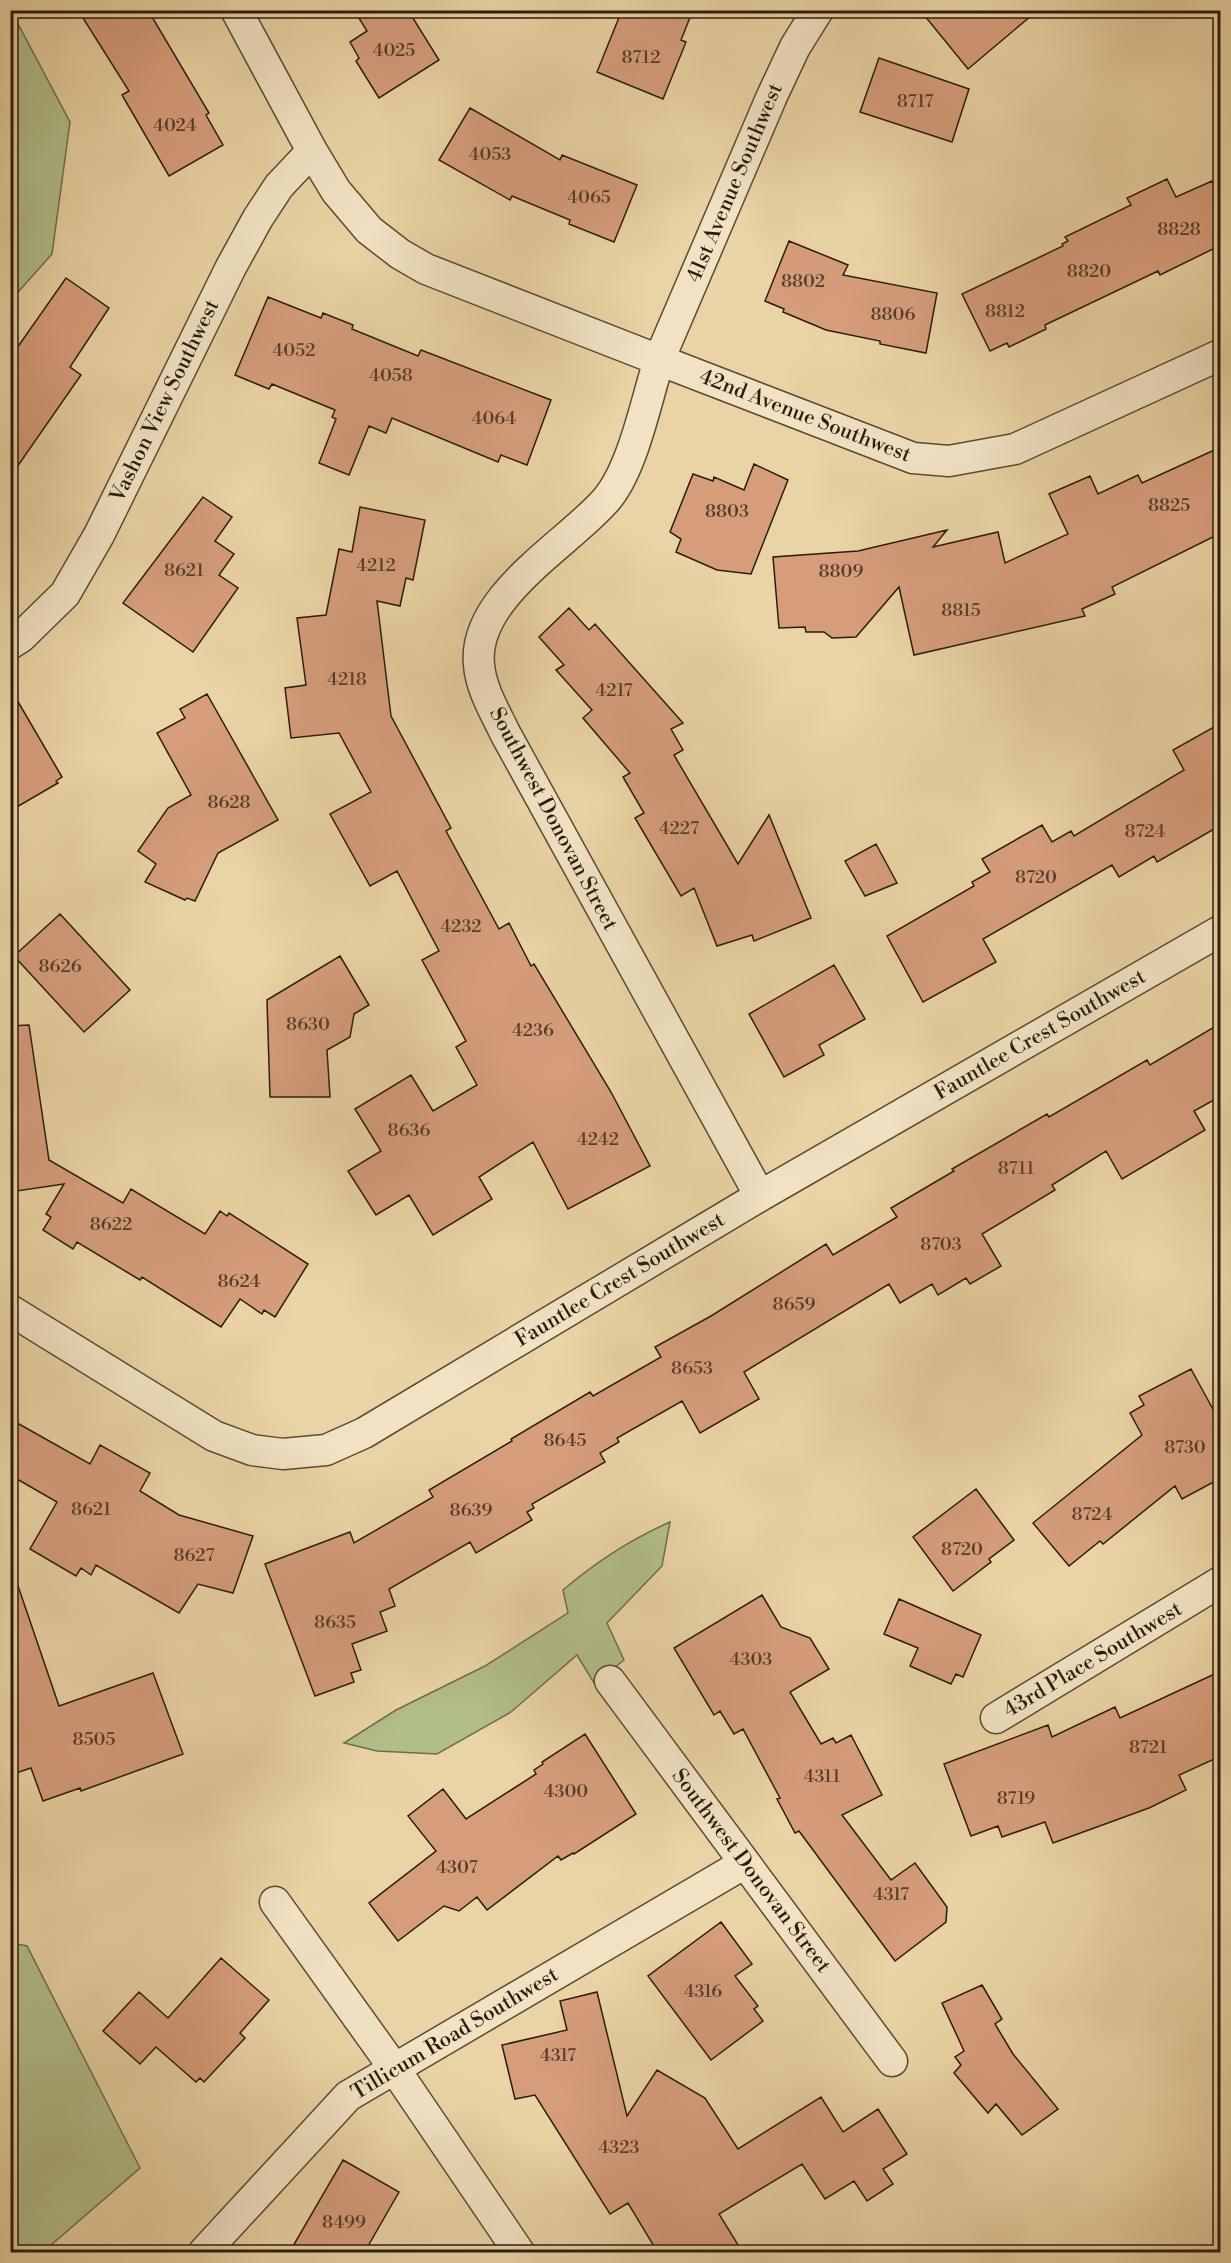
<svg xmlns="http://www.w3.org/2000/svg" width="1231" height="2263" font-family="'Libre Bodoni',serif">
<rect width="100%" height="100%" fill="#ead3a4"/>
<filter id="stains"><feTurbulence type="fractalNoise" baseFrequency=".00333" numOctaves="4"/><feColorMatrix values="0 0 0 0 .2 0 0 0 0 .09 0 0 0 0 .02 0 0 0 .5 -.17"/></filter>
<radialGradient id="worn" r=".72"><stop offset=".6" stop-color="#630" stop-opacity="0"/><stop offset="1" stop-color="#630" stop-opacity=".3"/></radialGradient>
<path fill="#b2be8a" stroke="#6e6e4c" stroke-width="1.5" d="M 11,16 L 18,24 L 70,122 L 52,254 L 11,300 Z
M 670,1522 L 662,1566 L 607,1623 L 624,1660 L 594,1683 L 577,1655 L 511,1712 L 437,1754 L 377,1751 L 344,1743 L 396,1710 L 485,1666 L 568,1613 L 563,1590 C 596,1562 629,1540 670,1522 Z
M 11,1943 L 27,1946 L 140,2168 L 43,2252 L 11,2252 Z"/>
<path fill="#d69d7b" stroke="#2b1d0e" stroke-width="1.5" d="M 78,10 L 148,10 L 209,113 L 206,115 L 223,145 L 169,176 L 122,95 L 129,91 Z
M 354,10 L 408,10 L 439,60 L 379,98 L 356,61 L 359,58 L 350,42 L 367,31 Z
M 622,10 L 693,10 L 681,40 L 686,42 L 663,99 L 597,72 Z
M 920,10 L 1038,10 L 968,69 Z
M 879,58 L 969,89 L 952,142 L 860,112 Z
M 470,108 L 560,160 L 562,155 L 637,185 L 614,242 L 569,224 L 570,220 L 512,196 L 510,200 L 439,160 Z
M 1167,179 L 1176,197 L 1212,181 L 1221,199 L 1221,245 L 1160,275 L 1158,271 L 1045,325 L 1046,329 L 1009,347 L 1007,343 L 990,351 L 962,294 L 1063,246 L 1062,244 L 1068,241 L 1065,237 L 1131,205 L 1127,198 Z
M 789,241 L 848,265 L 843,275 L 937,293 L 926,353 L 880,344 L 880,341 L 826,330 L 783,312 L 784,309 L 765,301 Z
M 66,278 L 109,308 L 70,367 L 81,375 L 10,477 L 10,358 Z
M 268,297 L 321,318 L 323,313 L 353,325 L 352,329 L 418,356 L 421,350 L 551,400 L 527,465 L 501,455 L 498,462 L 392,418 L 386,433 L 369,426 L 349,475 L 319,463 L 336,419 L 332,417 L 335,410 L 272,384 L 269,389 L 235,375 Z
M 1221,447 L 1221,533 L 1112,587 L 1115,594 L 1082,609 L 1085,616 L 914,655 L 899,587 L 856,637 L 832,638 L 824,632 L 806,632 L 805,627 L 779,628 L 773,557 L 858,551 L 947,530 L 933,547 L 998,532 L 1005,563 L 1068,534 L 1049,494 L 1090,476 L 1098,494 L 1138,475 L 1142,483 Z
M 754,464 L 788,480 L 751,574 L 717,570 L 676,552 L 681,539 L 670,532 L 693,474 L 713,481 L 714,477 L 744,490 Z
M 203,497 L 232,517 L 215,541 L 234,554 L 219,575 L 238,588 L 193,652 L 123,603 Z
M 360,507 L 425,520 L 413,580 L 406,578 L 400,606 L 377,601 L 391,716 L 451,828 L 446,831 L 499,929 L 509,923 L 531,966 L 534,964 L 611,1092 L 650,1166 L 568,1209 L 533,1142 L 479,1177 L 492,1199 L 433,1235 L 409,1195 L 376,1215 L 348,1171 L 381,1151 L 355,1109 L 411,1075 L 433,1111 L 477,1085 L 456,1047 L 466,1041 L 422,960 L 439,951 L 397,871 L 370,886 L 330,814 L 371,792 L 339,733 L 291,738 L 285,688 L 306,685 L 297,618 L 326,615 L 339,549 L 352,552 Z
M 569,608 L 589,630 L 595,624 L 683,723 L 671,729 L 683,750 L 674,755 L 738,864 L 769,815 L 811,918 L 754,941 L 752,935 L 717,946 L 694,888 L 681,896 L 635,818 L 644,813 L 623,777 L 630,773 L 583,718 L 592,710 L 556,670 L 564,665 L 539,637 Z
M 10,688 L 62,777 L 56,781 L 58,783 L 10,811 Z
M 207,694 L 278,820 L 218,853 L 195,901 L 187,898 L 185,900 L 145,882 L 156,864 L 138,851 L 168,808 L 191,795 L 157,733 L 185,718 L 180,709 Z
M 1221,723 L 1221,825 L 1157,862 L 1154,856 L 1119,877 L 1112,865 L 983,939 L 996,962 L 923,1002 L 887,936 L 974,886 L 972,882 L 990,872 L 982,859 L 1042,825 L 1052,842 L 1071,831 L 1074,836 L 1184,770 L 1173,750 Z
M 876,844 L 897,883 L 865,896 L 845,861 Z
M 60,914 L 130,990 L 84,1032 L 14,956 Z
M 340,956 L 369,1005 L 354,1014 L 350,1037 L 327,1050 L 330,1097 L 270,1097 L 267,1000 Z
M 834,965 L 865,1019 L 819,1045 L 824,1055 L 784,1077 L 749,1014 Z
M 1221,1023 L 1221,1096 L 1194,1111 L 1205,1130 L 1122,1179 L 1106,1151 L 1052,1185 L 1055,1190 L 982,1234 L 1001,1266 L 970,1284 L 966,1278 L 938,1295 L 932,1284 L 900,1303 L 889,1284 L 744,1372 L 759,1399 L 700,1433 L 682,1401 L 617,1438 L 619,1442 L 600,1453 L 605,1462 L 532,1504 L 534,1508 L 527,1512 L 532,1520 L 476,1553 L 470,1542 L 389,1589 L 395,1606 L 380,1612 L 387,1631 L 352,1644 L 361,1670 L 351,1673 L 354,1682 L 315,1696 L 265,1564 L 350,1532 L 354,1543 L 433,1497 L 429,1490 L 512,1441 L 511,1439 L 590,1392 L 593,1396 L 661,1357 L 655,1347 L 711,1316 L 826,1244 L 833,1255 L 897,1217 L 891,1208 L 954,1171 L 952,1169 L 1047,1114 L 1049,1117 L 1147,1060 L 1150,1065 Z
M 29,1025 L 49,1160 L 123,1203 L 131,1189 L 205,1234 L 220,1211 L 227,1216 L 229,1213 L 308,1264 L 275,1317 L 264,1310 L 262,1314 L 240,1299 L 221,1327 L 142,1277 L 140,1280 L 77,1242 L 73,1249 L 43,1230 L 51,1217 L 46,1214 L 64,1184 L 10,1192 L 10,1026 Z
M 1191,1369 L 1221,1424 L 1221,1478 L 1182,1499 L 1175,1486 L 1103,1544 L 1100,1541 L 1069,1566 L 1033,1523 L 1142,1435 L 1130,1413 L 1144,1405 L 1139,1396 Z
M 10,1419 L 90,1464 L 100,1445 L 150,1473 L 140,1491 L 179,1515 L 253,1536 L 233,1593 L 198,1584 L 179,1613 L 96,1565 L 91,1575 L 81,1568 L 76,1576 L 30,1549 L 57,1502 L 10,1475 Z
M 976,1489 L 1014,1540 L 989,1559 L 991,1562 L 953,1591 L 913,1537 Z
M 16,1580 L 59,1706 L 153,1673 L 183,1754 L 81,1791 L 80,1788 L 43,1801 L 31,1768 L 10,1775 L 10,1581 Z
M 762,1595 L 781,1627 L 810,1638 L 829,1669 L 790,1692 L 821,1744 L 833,1738 L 836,1743 L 851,1735 L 882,1795 L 842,1815 L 891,1880 L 915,1863 L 947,1907 L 946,1922 L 895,1961 L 799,1831 L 795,1833 L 777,1799 L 780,1798 L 743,1729 L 734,1734 L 720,1711 L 714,1715 L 674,1648 Z
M 899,1599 L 981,1635 L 963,1677 L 956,1674 L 951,1684 L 910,1666 L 918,1648 L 884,1634 Z
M 1221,1671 L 1221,1756 L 1179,1775 L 1186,1790 L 1149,1808 L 1053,1843 L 1045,1822 L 1002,1837 L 998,1826 L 971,1836 L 944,1764 L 1048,1725 L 1052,1737 L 1115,1707 L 1120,1718 Z
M 585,1734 L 636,1814 L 574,1854 L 573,1853 L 561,1860 L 558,1856 L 487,1910 L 477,1897 L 459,1911 L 444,1906 L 398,1941 L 369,1903 L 436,1851 L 408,1816 L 443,1789 L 466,1819 L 536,1774 L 534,1770 L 543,1764 L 542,1762 Z
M 721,1922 L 752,1964 L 735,1976 L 758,2006 L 754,2009 L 763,2021 L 711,2060 L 648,1976 Z
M 221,1958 L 269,2000 L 240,2033 L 245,2038 L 204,2082 L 200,2078 L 196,2082 L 156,2047 L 140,2064 L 103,2031 L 139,1992 L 168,2018 Z
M 982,1985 L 1002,2019 L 995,2024 L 1013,2054 L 1058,2109 L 1022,2135 L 996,2104 L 988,2113 L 954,2073 L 961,2065 L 955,2057 L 964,2051 L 942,2003 Z
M 597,1992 L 627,2116 L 657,2070 L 705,2098 L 738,2149 L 821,2097 L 843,2132 L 878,2109 L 907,2154 L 883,2169 L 893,2184 L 867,2201 L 854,2181 L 825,2199 L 802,2164 L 719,2214 L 743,2253 L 658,2253 L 628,2203 L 610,2214 L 535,2095 L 515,2099 L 502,2045 L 567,2030 L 560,2001 Z
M 343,2160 L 399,2192 L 364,2253 L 289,2253 Z"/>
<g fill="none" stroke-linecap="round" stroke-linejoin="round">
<defs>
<path id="minor" d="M 236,10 L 312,151 L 336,191 L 369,230 L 400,254 L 426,269 L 659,360 C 646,401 633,469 606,500 C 567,545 472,597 479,665 C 481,689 495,712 505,733 L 760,1196
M 818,10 L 795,47 L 772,96 L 659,360 L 913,458 L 949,461 L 1015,449 L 1220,355
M 10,644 L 21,637 L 65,594 L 99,535 L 231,267 L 258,218 L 279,186 L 312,151
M 10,1310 L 214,1436 L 252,1450 L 283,1454 L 326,1450 L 364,1433 L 760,1196 L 1220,931
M 610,1681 L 892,2061
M 996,1718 L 1220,1582
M 275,1902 L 394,2068 L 519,2252
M 204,2252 L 348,2096 L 745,1863"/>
</defs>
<use href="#minor" stroke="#5b4a34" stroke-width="33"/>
<use href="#minor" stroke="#f1e2c4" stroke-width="30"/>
</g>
<g text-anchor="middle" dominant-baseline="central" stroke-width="5" stroke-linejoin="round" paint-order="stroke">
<g font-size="18" fill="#563d29">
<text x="394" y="50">4025</text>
<text x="641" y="57">8712</text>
<text x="915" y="101">8717</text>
<text x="175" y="125">4024</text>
<text x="490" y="154">4053</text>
<text x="589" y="197">4065</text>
<text x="1179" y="229">8828</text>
<text x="1089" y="271">8820</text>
<text x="803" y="281">8802</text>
<text x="1005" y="311">8812</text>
<text x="893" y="314">8806</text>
<text x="294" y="350">4052</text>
<text x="391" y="375">4058</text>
<text x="494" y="418">4064</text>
<text x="1169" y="505">8825</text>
<text x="727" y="511">8803</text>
<text x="376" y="565">4212</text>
<text x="184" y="570">8621</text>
<text x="841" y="571">8809</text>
<text x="961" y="610">8815</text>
<text x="347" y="679">4218</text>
<text x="614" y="690">4217</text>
<text x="229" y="802">8628</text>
<text x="679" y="828">4227</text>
<text x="1145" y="831">8724</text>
<text x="1036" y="877">8720</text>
<text x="461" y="926">4232</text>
<text x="60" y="966">8626</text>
<text x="308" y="1024">8630</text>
<text x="533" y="1030">4236</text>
<text x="409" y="1130">8636</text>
<text x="598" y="1139">4242</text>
<text x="1016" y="1168">8711</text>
<text x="111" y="1224">8622</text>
<text x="941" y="1244">8703</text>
<text x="239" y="1281">8624</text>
<text x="794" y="1304">8659</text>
<text x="692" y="1368">8653</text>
<text x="565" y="1440">8645</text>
<text x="1185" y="1447">8730</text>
<text x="91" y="1509">8621</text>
<text x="471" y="1510">8639</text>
<text x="1092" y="1514">8724</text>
<text x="962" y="1549">8720</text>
<text x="194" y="1555">8627</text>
<text x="335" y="1622">8635</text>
<text x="751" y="1659">4303</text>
<text x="94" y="1739">8505</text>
<text x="1148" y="1747">8721</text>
<text x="822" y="1776">4311</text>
<text x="566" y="1791">4300</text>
<text x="1016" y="1798">8719</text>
<text x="457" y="1867">4307</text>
<text x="891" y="1894">4317</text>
<text x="703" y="1991">4316</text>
<text x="558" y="2055">4317</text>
<text x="619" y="2147">4323</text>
<text x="344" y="2222">8499</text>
</g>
<g font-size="21" fill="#2b1d0e" stroke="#f1e2c4">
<text transform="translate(735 183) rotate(-67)">41st Avenue Southwest</text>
<text transform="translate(165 401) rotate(-64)">Vashon View Southwest</text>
<text transform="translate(805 416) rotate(21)">42nd Avenue Southwest</text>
<text transform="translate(553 819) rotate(62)">Southwest Donovan Street</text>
<text transform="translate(1040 1035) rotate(-30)">Fauntlee Crest Southwest</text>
<text transform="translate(620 1280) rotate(-31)">Fauntlee Crest Southwest</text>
<text transform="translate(1093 1660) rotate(-31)">43rd Place Southwest</text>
<text transform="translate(751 1871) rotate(53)">Southwest Donovan Street</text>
<text transform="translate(455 2034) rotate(-31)">Tillicum Road Southwest</text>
</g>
</g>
<rect width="1231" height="2263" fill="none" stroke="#ead3a4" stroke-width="36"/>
<rect x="12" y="12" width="1207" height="2239" fill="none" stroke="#2b1d0e" stroke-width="3"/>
<rect x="18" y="18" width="1195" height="2227" fill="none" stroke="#2b1d0e" stroke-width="1.5"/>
<rect width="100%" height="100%" filter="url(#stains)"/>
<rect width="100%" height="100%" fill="url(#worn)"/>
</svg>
